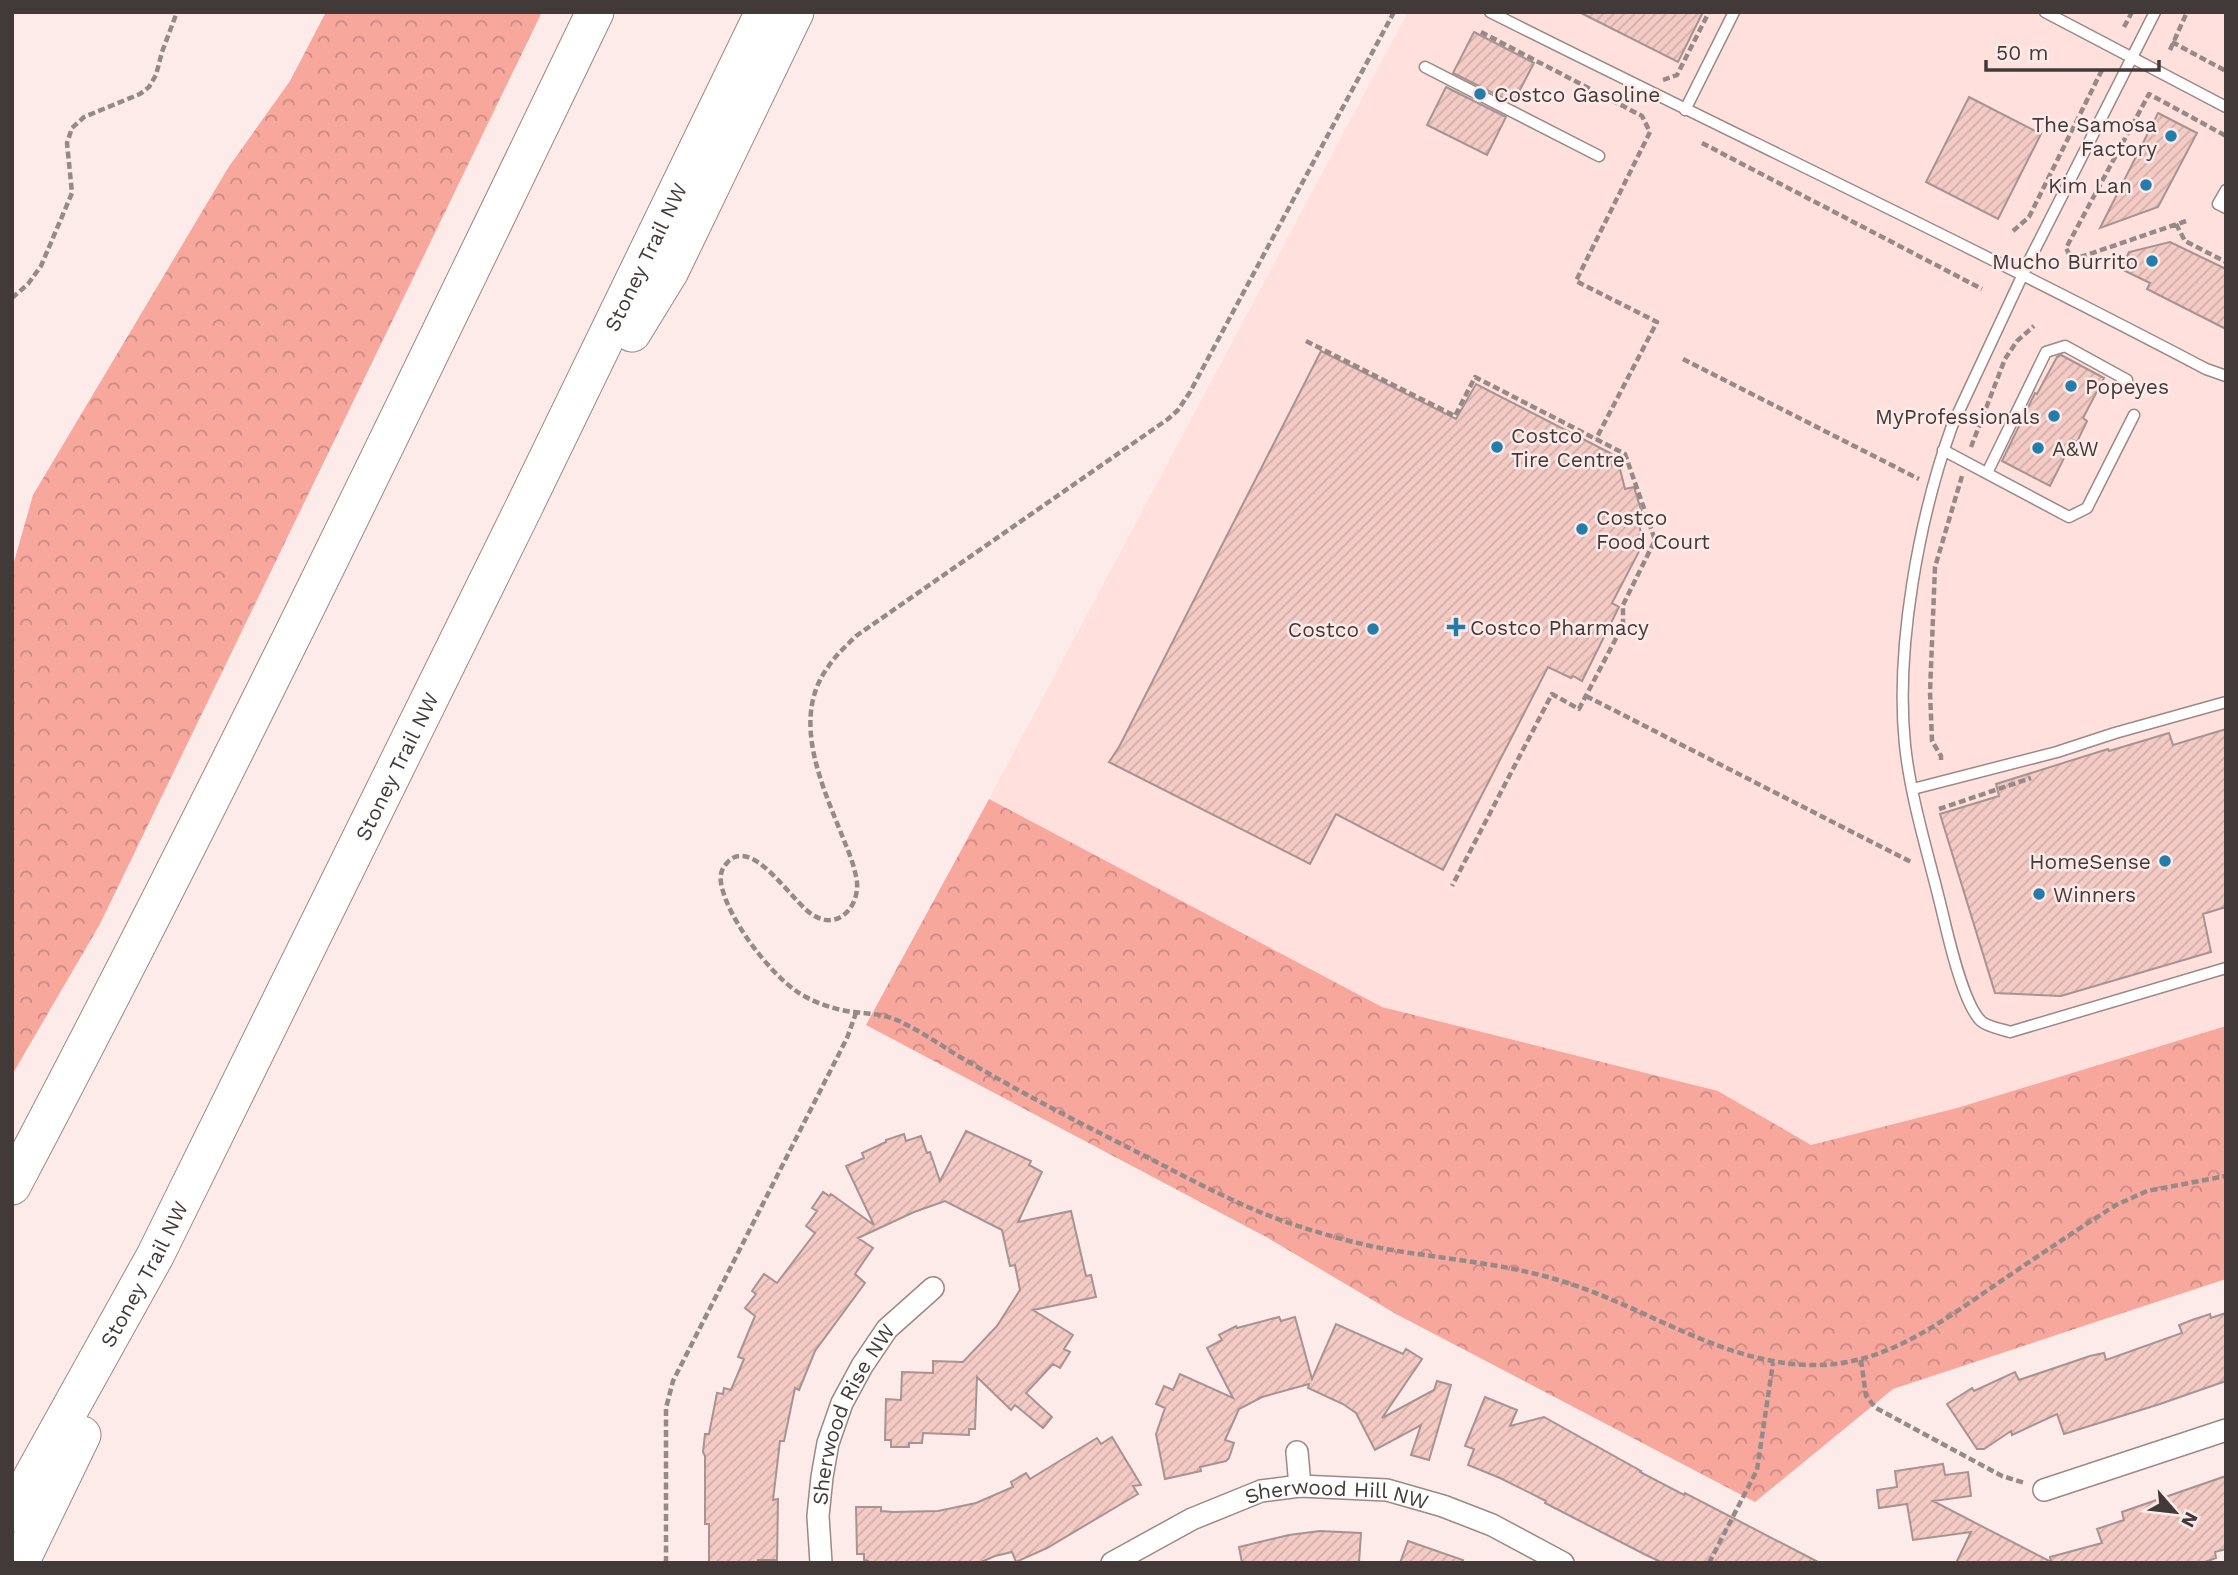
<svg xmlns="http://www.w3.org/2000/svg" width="2238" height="1575" font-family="'Work Sans',sans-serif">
<defs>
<pattern id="park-crowns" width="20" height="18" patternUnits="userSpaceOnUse" patternTransform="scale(1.75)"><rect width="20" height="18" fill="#f8a79d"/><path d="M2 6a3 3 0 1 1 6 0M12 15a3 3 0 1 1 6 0" fill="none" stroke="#ca8981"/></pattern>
<pattern id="building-hatch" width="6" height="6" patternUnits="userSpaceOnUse" patternTransform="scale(1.75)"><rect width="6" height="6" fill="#f3cac4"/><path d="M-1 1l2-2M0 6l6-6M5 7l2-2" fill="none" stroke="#d2aea9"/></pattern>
</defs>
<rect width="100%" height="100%" fill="#fcebe8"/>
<path fill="#ffe0dc" d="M 1408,12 L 2226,12 L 2226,1026 L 1957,1108 L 1811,1145 L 1718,1091 L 1382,1007 L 989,799 Z"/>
<path fill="url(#park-crowns)" d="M 326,12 L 542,12 L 100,924 L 12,1075 L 12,569 L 33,495 L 228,168 L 290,81 Z
M 989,799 L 1382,1007 L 1718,1091 L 1811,1145 L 1957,1108 L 2226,1026 L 2226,1279 L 1893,1389 L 1755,1502 L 1396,1314 L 1268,1238 L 866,1025 Z"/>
<path fill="url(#building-hatch)" stroke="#a79391" stroke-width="2" d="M 1579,12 L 1703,12 L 1678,62 Z
M 1474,32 L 1534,63 L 1513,103 L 1453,73 Z
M 1446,87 L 1506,117 L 1487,155 L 1427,125 Z
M 1969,97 L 2041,134 L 1998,219 L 1926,182 Z
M 2158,113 L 2197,133 L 2158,207 L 2100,228 Z
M 2170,242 L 2226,269 L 2226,329 L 2147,289 L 2150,283 L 2121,269 L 2129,252 Z
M 1321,351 L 1456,419 L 1476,384 L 1614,455 L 1610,464 L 1620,469 L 1625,489 L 1634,487 L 1644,520 L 1638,522 L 1644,542 L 1612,603 L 1619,607 L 1582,681 L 1573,676 L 1571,678 L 1548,667 L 1443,870 L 1336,814 L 1310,864 L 1109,762 L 1119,747 Z
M 2061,355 L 2104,378 L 2083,418 L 2087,421 L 2077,442 L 2073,440 L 2050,486 L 2002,461 L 2035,393 L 2037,394 L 2057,357 Z
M 2226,729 L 2226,907 L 2203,914 L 2211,952 L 2061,996 L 1995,993 L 1940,814 L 1999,796 L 1996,784 L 2108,749 L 2109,751 L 2169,733 L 2173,745 Z
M 966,1131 L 1031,1161 L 1029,1165 L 1042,1172 L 1018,1222 L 1071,1211 L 1086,1276 L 1091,1275 L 1096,1297 L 1033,1310 L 1073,1335 L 1064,1349 L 1070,1352 L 1060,1368 L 1053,1364 L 1026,1393 L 1052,1417 L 1043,1428 L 1015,1405 L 1011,1410 L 977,1377 L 975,1429 L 969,1429 L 969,1435 L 923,1433 L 922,1443 L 909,1443 L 909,1447 L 891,1447 L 891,1440 L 885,1440 L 886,1399 L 901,1400 L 902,1372 L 933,1373 L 933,1361 L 963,1362 L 997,1326 L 1020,1290 L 1015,1265 L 1010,1266 L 1002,1230 L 945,1201 L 914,1212 L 858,1238 L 873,1248 L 855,1274 L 865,1283 L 815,1351 L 799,1390 L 795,1388 L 784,1441 L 780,1441 L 773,1500 L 778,1499 L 777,1560 L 758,1560 L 758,1563 L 709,1563 L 709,1524 L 705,1524 L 705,1456 L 703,1452 L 705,1434 L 709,1434 L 717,1393 L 723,1394 L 724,1388 L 731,1390 L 744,1359 L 738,1357 L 755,1316 L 745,1308 L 756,1294 L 752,1291 L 764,1274 L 777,1283 L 815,1233 L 806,1226 L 817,1211 L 812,1208 L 823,1192 L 829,1196 L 831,1194 L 874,1225 L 846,1166 L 864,1158 L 862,1153 L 886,1142 L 886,1140 L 904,1134 L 906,1141 L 921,1136 L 927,1153 L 930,1152 L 940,1181 Z
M 2226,1313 L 2226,1381 L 2160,1404 L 2064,1434 L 2057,1414 L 2012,1435 L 2011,1431 L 1984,1449 L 1977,1449 L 1947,1404 L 1972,1388 L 1974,1391 L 2015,1372 L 2019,1380 L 2090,1356 L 2104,1353 L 2106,1360 L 2182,1333 L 2179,1325 L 2192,1320 L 2210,1314 L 2211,1318 Z
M 1279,1317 L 1281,1321 L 1295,1317 L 1312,1379 L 1336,1324 L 1403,1354 L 1406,1349 L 1422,1359 L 1382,1418 L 1434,1390 L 1437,1381 L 1451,1385 L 1429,1460 L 1411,1455 L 1421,1425 L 1375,1450 L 1356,1413 L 1343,1404 L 1308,1388 L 1309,1384 L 1262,1397 L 1239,1409 L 1225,1440 L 1234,1443 L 1229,1458 L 1226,1461 L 1200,1467 L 1201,1471 L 1165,1479 L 1156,1434 L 1165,1408 L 1156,1404 L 1164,1386 L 1173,1390 L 1180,1374 L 1233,1398 L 1207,1348 L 1222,1340 L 1219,1335 L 1236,1326 L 1237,1328 Z
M 1485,1397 L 1517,1410 L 1510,1426 L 1544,1417 L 1641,1471 L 1640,1472 L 1684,1495 L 1685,1493 L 1820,1563 L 1663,1563 L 1646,1555 L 1545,1503 L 1546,1501 L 1500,1478 L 1468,1465 L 1474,1449 L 1465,1446 Z
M 1112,1437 L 1141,1485 L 1133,1486 L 1138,1494 L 1047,1548 L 1016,1562 L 1012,1552 L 995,1556 L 979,1563 L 868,1563 L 868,1561 L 864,1560 L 864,1554 L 857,1554 L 856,1507 L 881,1507 L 881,1511 L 893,1512 L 938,1511 L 976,1503 L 1013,1487 L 1011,1482 L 1026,1473 L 1030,1479 L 1097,1438 L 1101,1444 Z
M 1943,1464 L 1945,1475 L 1968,1472 L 1971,1496 L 1933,1501 L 2051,1562 L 2050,1557 L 2102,1543 L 2097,1529 L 2124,1520 L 2122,1512 L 2226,1476 L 2226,1549 L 2215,1552 L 2216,1558 L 2202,1563 L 1956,1563 L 1971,1532 L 1913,1540 L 1907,1504 L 1879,1508 L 1877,1490 L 1897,1487 L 1895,1471 Z
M 1320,1531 L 1361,1533 L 1359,1563 L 1242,1563 L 1239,1547 L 1289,1535 Z
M 1408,1541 L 1463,1560 L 1462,1563 L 1400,1563 Z"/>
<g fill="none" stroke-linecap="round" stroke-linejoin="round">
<defs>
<path id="service" d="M 1490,12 C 1729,132 1970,245 2206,369 L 2226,376
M 2045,12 L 2226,107
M 2155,12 L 2031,257 L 1952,426 C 1919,518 1895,648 1905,745 C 1911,801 1929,856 1942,911 C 1948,936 1963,1004 1981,1021 C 1987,1027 2002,1029 2010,1032 L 2226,968
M 1425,67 L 1599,156
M 1685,110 L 1734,12
M 2226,190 L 2218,204 L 2226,208
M 1943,450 L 2069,517 L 2087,508 L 2134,415
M 1987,473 L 2046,352 L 2065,346 L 2127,380
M 1913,789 L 2057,752 L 2115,733 L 2226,702"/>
<g id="minor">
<path d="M 1297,1452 L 1300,1486"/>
<path d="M 2044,1490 L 2226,1430"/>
<path id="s1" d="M 821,1563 L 818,1516 L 822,1477 L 828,1443 L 842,1403 L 862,1366 L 887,1329 L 933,1288"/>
<path id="s2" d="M 1112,1563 L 1192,1519 L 1261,1491 L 1300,1486 L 1387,1490 L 1443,1506 L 1492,1525 L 1563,1563"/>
</g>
<g id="motorway">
<path d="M 632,333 L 670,271 L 795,12"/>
<path d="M 12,1186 C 216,800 405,406 595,12"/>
<path id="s3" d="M 12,1513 L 155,1256 L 523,509 L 764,12"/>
<path d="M 20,1563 L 82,1435"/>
</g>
</defs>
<use href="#service" stroke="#9c8885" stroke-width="13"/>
<use href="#minor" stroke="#9c8885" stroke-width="24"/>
<use href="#motorway" stroke="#9c8885" stroke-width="39"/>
<path stroke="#968a88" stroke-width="4.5" stroke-dasharray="7 3.5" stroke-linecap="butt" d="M 1394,12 L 1190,392 L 1178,410 L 1168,419 L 856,636 C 846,646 835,656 828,667 C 789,720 824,789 845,843 C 850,855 855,868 857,882 C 859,907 838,931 813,915 C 793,904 751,832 726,864 C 721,870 720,875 721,883 C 727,918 768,971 796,991 C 812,1002 835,1010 854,1012 C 872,1014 886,1014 903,1023 C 928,1035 950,1052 974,1065 C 1027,1096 1082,1124 1137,1152 C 1186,1177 1235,1204 1286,1222 C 1319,1233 1353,1243 1386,1249 C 1443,1259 1502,1263 1558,1280 C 1647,1306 1725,1367 1820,1365 C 1891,1363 1948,1317 2004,1279 C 2041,1254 2078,1229 2116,1205 L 2147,1191 L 2226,1176
M 2124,27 L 2132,12
M 1481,32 L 1642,116 L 1650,132 L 1576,281 L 1657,322 L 1596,439
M 2172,42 L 2226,71
M 2170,50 L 2187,12
M 1663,80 L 1677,75 L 1709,12
M 1702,143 L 1982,289
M 2186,221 L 2072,260 L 2066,248 L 2149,94 L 2226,136
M 2176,224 L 2185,241 L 2226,262
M 2013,231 L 2029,217 L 2102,70
M 12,298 L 28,284 L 41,266 L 72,193 L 67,143 L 72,128 L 84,117 L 140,94 L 149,87 L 156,75 L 162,52 L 177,12
M 1306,341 L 1455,416 L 1475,377 L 1625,454 L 1655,540 L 1623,605 L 1623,625 L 1579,709 L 1552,694 L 1452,886
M 1683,359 L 1919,479
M 1971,447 L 2005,359 L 2017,341 L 2034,326
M 1586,696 L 1913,863
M 1941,760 L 1941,756 L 1932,741 L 1930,692 L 1935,567 L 1962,476
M 1939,809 L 2031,778
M 1861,1360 L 1866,1396 L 1876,1408 L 2002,1476 L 2025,1483
M 666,1563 L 666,1408 L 673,1381 L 847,1038 L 856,1013
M 1709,1563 L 1757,1470 L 1773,1363"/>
<use href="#service" stroke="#fff" stroke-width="10"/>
<use href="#minor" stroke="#fff" stroke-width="21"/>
<use href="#motorway" stroke="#fff" stroke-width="37"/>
</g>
<g fill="#247cab" stroke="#fcebe8" stroke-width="2.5">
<circle cx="1480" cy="94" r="7"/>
<circle cx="2171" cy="136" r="7"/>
<circle cx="2146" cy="185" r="7"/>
<circle cx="2152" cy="261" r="7"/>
<circle cx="2071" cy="386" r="7"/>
<circle cx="2054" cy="416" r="7"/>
<circle cx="1497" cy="447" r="7"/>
<circle cx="2038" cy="448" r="7"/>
<circle cx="1582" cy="529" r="7"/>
<path d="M1452.5 616.5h7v7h7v7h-7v7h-7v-7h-7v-7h7z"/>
<circle cx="1373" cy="629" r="7"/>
<circle cx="2165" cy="861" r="7"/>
<circle cx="2039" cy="894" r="7"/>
</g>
<g text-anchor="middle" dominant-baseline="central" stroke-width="5" stroke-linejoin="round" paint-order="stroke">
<g font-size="21" fill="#423a39" stroke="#fcebe8" text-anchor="start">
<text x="1494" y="94">Costco Gasoline</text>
<text x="2157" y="124" text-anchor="end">The Samosa<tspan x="2157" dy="24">Factory</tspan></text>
<text x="2132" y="185" text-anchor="end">Kim Lan</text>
<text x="2138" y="261" text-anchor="end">Mucho Burrito</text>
<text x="2085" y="386">Popeyes</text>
<text x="2040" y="416" text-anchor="end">MyProfessionals</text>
<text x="1511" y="435">Costco<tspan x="1511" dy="24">Tire Centre</tspan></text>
<text x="2052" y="448">A&amp;W</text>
<text x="1596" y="517">Costco<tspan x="1596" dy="24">Food Court</tspan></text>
<text x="1470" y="627">Costco Pharmacy</text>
<text x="1359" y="629" text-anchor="end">Costco</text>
<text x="2151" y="861" text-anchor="end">HomeSense</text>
<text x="2053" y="894">Winners</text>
</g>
<g font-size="21" fill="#423a39" stroke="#fcebe8">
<text stroke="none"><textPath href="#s3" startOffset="1407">Stoney Trail NW</textPath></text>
<text stroke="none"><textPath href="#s3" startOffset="840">Stoney Trail NW</textPath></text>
<text stroke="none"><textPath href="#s3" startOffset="273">Stoney Trail NW</textPath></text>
<text stroke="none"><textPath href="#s1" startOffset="156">Sherwood Rise NW</textPath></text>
<text stroke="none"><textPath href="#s2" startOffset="242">Sherwood Hill NW</textPath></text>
</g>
</g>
<rect width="2238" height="1575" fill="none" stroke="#423a39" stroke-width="28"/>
<g transform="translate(2175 1512) rotate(118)" stroke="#fcebe8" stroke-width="5" paint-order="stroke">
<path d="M0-5L12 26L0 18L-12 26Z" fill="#423a39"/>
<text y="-10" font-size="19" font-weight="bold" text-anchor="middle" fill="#423a39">N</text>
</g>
<path d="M1986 60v10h173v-10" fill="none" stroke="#423a39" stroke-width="3.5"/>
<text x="1996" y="60" font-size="21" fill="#423a39" stroke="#fcebe8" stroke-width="5" paint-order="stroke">50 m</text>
</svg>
